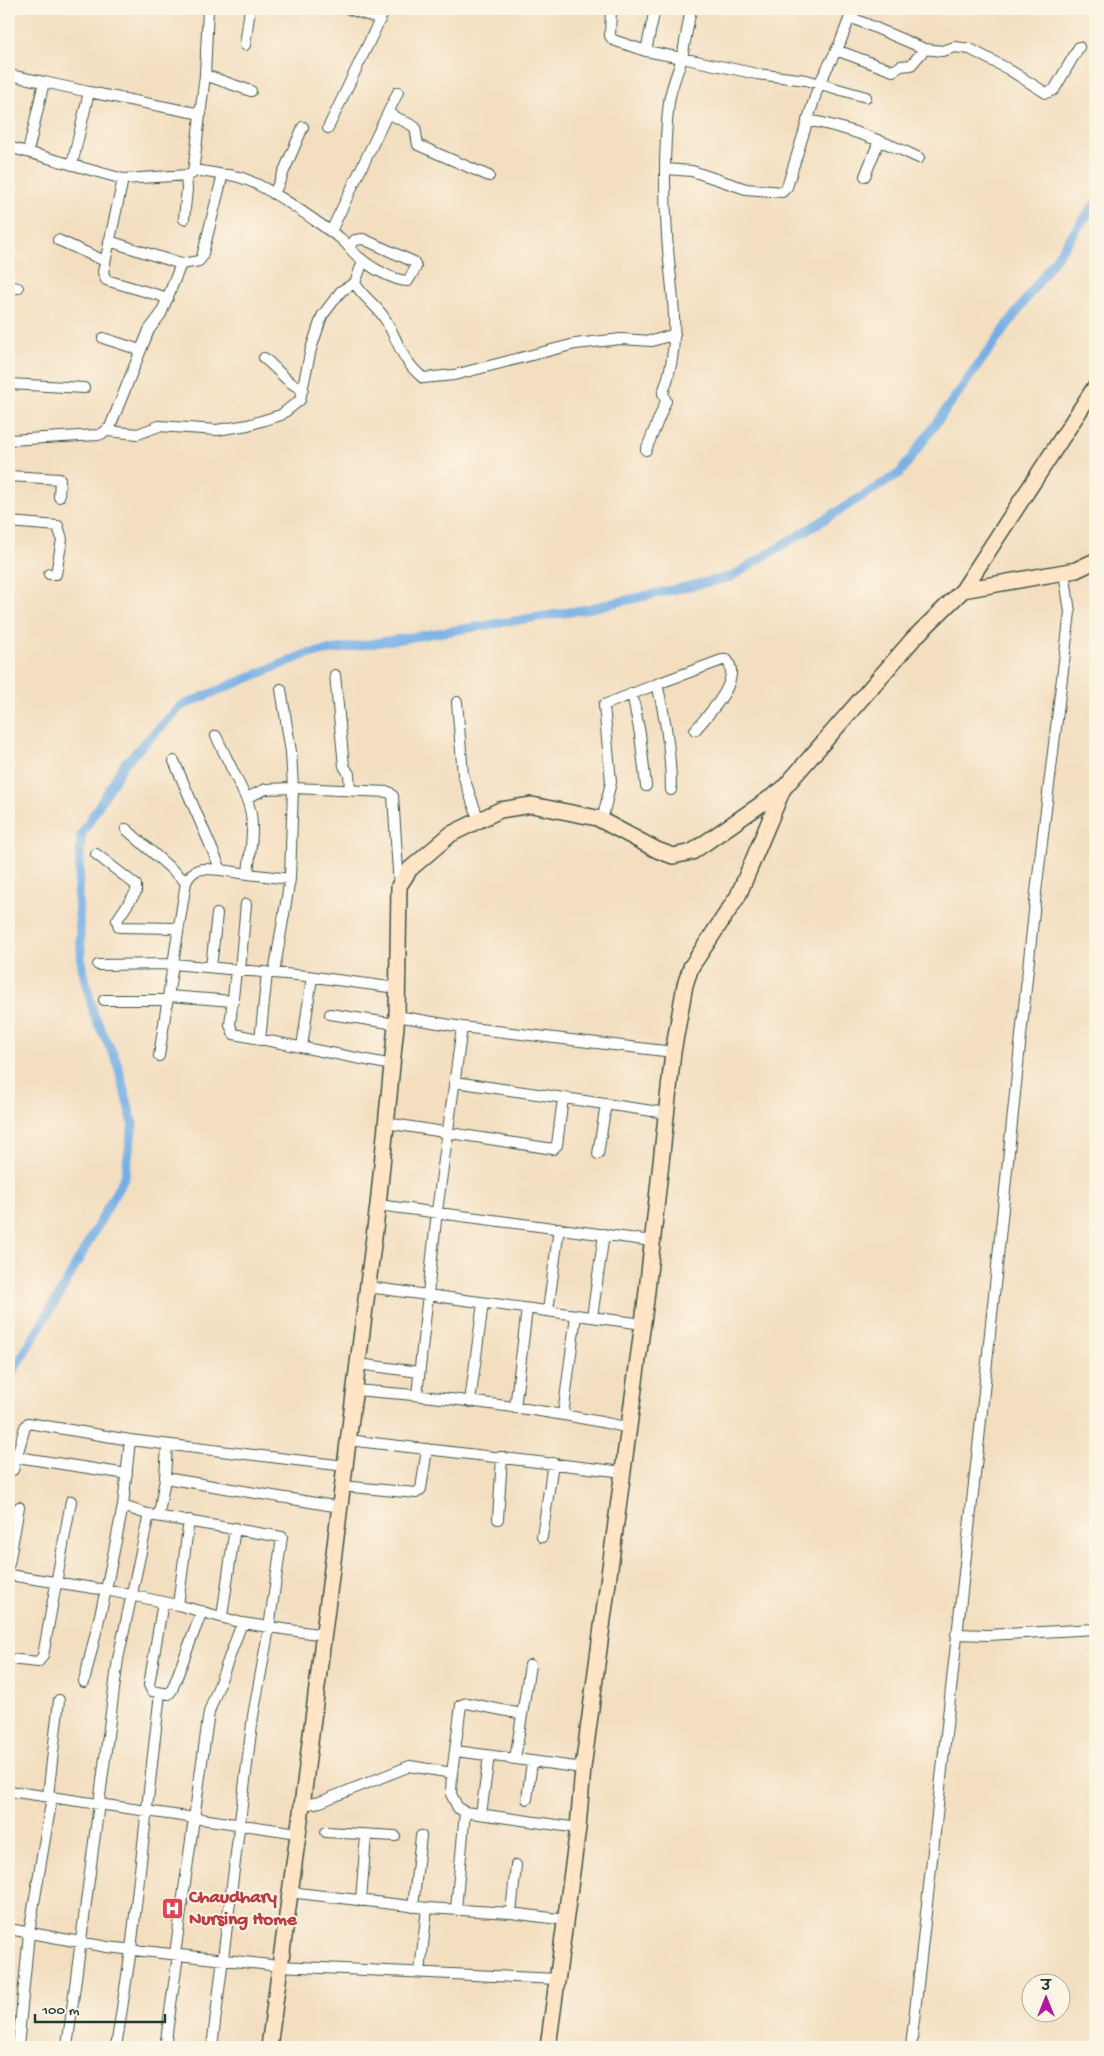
<svg xmlns="http://www.w3.org/2000/svg" width="1104" height="2056" font-family="'Gochi Hand','Playpen Sans Deva',sans-serif">
<rect width="100%" height="100%" fill="#fcf5e5"/>
<filter id="ink" filterUnits="userSpaceOnUse"><feTurbulence type="fractalNoise" baseFrequency=".02" numOctaves="2"/><feDisplacementMap in="SourceGraphic" scale="10" xChannelSelector="R" yChannelSelector="G"/><feConvolveMatrix kernelMatrix="1 2 1 2 8 2 1 2 1" color-interpolation-filters="sRGB"/></filter>
<filter id="wash" filterUnits="userSpaceOnUse"><feTurbulence type="fractalNoise" baseFrequency=".0096" numOctaves="4" result="noise"/><feDisplacementMap in="SourceGraphic" scale="20" xChannelSelector="R" yChannelSelector="G"/><feGaussianBlur stdDeviation="1.12" result="paint"/><feColorMatrix in="noise" values="0 0 0 0 0 0 0 0 0 0 0 0 0 0 0 0 0 1.4 0 .05"/><feComposite in="paint" operator="in"/></filter>
<g filter="url(#wash)">
<rect width="100%" height="100%" fill="#f3dec0"/>
<g fill="none" stroke-linecap="round" stroke-linejoin="round">
<path stroke="#74afe5" stroke-width="9" d="M 9,1378 L 62,1290 L 125,1176 L 133,1124 L 117,1062 L 94,1015 L 82,967 L 78,898 L 81,835 L 124,764 L 181,706 L 306,654 L 582,610 L 731,577 L 900,473 L 1095,204"/>
</g>
</g>
<g filter="url(#ink)">
<g fill="none" stroke-linecap="round" stroke-linejoin="round">
<defs>
<path id="street" d="M 349,9 L 380,19
M 611,9 L 610,36 L 613,40 L 646,51 L 682,58 L 691,9
M 245,45 L 250,9
M 925,49 L 942,51 L 955,47 L 970,49 L 1008,69 L 1046,93 L 1054,90 L 1079,47
M 836,50 L 893,71 L 901,66 L 911,65 L 925,49 L 850,17
M 646,51 L 655,9
M 9,75 L 44,82
M 205,75 L 251,91
M 89,92 L 201,114
M 388,113 L 415,127 L 418,145 L 489,176
M 807,120 C 845,127 884,141 919,158
M 328,128 L 385,9
M 9,147 L 123,179 L 189,175 L 193,173 L 205,75 L 208,9
M 28,152 L 44,82 L 89,92 L 72,165
M 666,169 L 692,171 L 746,189 L 782,192 L 787,187 L 819,84 L 840,43 L 853,9
M 222,175 C 253,172 313,220 340,238 C 348,244 352,253 360,258 C 370,267 394,281 408,281 L 416,267 L 414,262 L 363,239 L 355,240 L 350,246
M 865,176 L 879,141
M 123,179 L 103,272 L 106,280 L 168,298
M 274,194 L 303,127
M 184,219 L 187,189 L 186,176
M 331,231 L 398,92
M 58,240 L 105,261
M 109,241 L 181,264
M 363,261 L 355,283 C 362,297 377,305 385,319 C 399,342 401,360 423,378 L 454,375 L 575,344 L 621,339 L 652,341 L 675,334
M 9,286 L 18,288
M 103,338 L 140,350
M 264,358 C 277,368 288,385 303,389
M 9,384 L 84,388
M 107,431 L 138,434 L 159,426 L 217,430 L 248,425 L 281,415 L 300,400 L 311,349 L 322,316 L 341,291 L 355,283
M 9,440 L 98,435 L 103,433 L 110,427 L 149,330 L 161,314 L 181,264 L 199,261 L 202,257 L 222,178 L 219,174 L 195,170
M 646,450 L 666,401 L 663,393 C 684,338 670,290 667,235 C 664,191 664,145 669,102 C 671,87 678,72 682,58 L 757,74 L 806,80 L 866,97
M 9,476 L 60,479 L 59,497
M 9,522 L 58,526 L 62,539 L 56,574 L 49,574
M 335,675 L 344,766 L 349,774 L 350,790
M 657,684 L 722,660 L 727,660 C 743,681 707,716 695,730
M 281,689 L 291,752 L 293,788 L 389,792 L 393,796 L 399,886
M 632,693 L 640,734 L 646,786
M 457,702 L 463,775 L 479,821
M 216,736 L 246,798 C 257,820 250,850 248,874 L 290,879 L 293,788 L 266,789 L 246,798
M 174,761 L 221,870 L 248,874
M 602,821 L 611,782 L 604,705 L 657,684 C 666,719 671,754 671,790
M 126,829 L 186,882
M 96,854 L 136,885 L 136,892 L 117,920 L 119,927 L 178,928
M 221,870 C 204,869 195,865 186,882 L 173,964 L 307,976 L 397,988
M 98,965 L 173,964 L 159,1056
M 211,967 L 217,914
M 236,970 L 230,1025 L 234,1034 L 392,1065
M 240,970 L 246,904
M 274,973 L 290,879
M 169,996 L 233,1001
M 104,1000 L 168,1000
M 330,1014 L 396,1024
M 397,1016 L 462,1027 L 673,1052
M 260,1040 L 267,973
M 302,1047 L 312,977
M 455,1082 L 666,1113
M 386,1123 L 553,1149 L 557,1145 L 563,1098
M 598,1154 L 606,1104
M 378,1205 L 652,1241
M 368,1287 L 643,1324
M 548,1311 L 559,1228
M 592,1317 L 604,1234
M 358,1364 L 419,1372
M 355,1390 C 446,1397 540,1408 630,1428
M 417,1395 L 437,1211 L 462,1027
M 470,1402 L 483,1303
M 515,1408 L 527,1309
M 563,1415 L 576,1315
M 130,1440 L 123,1506 L 106,1590 L 178,1605 L 242,1623 L 324,1635
M 348,1440 L 624,1472
M 17,1457 L 127,1474
M 13,1470 L 25,1427 L 28,1423 L 130,1440 L 345,1466
M 165,1478 L 340,1507
M 342,1486 L 416,1493 L 421,1489 L 427,1449
M 123,1506 L 153,1516 L 159,1514 L 165,1478 L 167,1445
M 156,1516 L 282,1537 L 269,1628 L 253,1716 L 212,2047
M 498,1519 L 502,1457
M 542,1537 L 553,1463
M 9,1564 L 19,1507
M 9,1575 L 106,1590 L 84,1682
M 163,1602 L 149,1685 L 152,1691 L 169,1694 L 172,1690 L 202,1611
M 178,1605 L 189,1520
M 222,1616 L 235,1528
M 956,1634 L 988,1635 L 1095,1629
M 9,1659 L 38,1662 L 43,1656 L 71,1501
M 522,1714 L 467,1703 L 461,1705 L 452,1773 L 451,1794 L 458,1808 L 465,1812 L 578,1828
M 456,1751 L 583,1768
M 515,1759 L 530,1665
M 9,1791 L 298,1833
M 48,1796 L 59,1700
M 527,1799 L 532,1762
M 302,1805 L 320,1802 L 410,1766 L 452,1773
M 481,1814 L 489,1756
M 326,1832 L 395,1836
M 289,1892 L 427,1908 L 511,1913 L 566,1920
M 361,1901 L 366,1836
M 413,1907 L 421,1836
M 456,1909 L 465,1812
M 511,1913 L 516,1865
M 9,1929 L 107,1947 L 279,1966 L 558,1979
M 175,1954 L 209,1712 L 242,1623
M 420,1972 L 427,1908
M 18,2047 L 29,1933 L 52,1797
M 67,2047 L 118,1659 L 149,1514
M 116,2047 L 131,1950 L 160,1693
M 165,2047 L 178,1955
M 911,2047 L 979,1439 L 1036,892 L 1070,612 L 1064,572"/>
<path id="secondary" d="M 963,590 L 1076,570 L 1095,561
M 269,2047 L 303,1798 L 378,1205 L 397,1016 L 399,886 L 410,869 L 451,834 L 500,810 L 532,805 L 597,818 L 657,850 L 673,856 L 692,852 L 783,789
M 548,2047 L 578,1828 L 583,1768 L 646,1300 L 673,1052 L 685,985 L 691,967 L 738,896 L 783,789 L 914,638 L 963,590 L 1095,387"/>
</defs>
<use href="#street" stroke="#3f5549" stroke-width="12"/>
<use href="#secondary" stroke="#3f5549" stroke-width="18"/>
<use href="#street" stroke="#fff" stroke-width="10"/>
<use href="#secondary" stroke="#ffe4c6" stroke-width="15"/>
</g>
</g>
<defs>
<symbol id="hospital-square" viewBox="-11 -11 22 22"><rect x="-9" y="-9" width="18" height="18" rx="4" fill="#e0444e" stroke="#fcf5e5"/><path d="M-5-5h3v3.5h4V-5h3V5h-3V1.5h-4V5h-3Z" fill="#fff"/></symbol>
</defs>
<g fill-rule="evenodd">
<use href="#hospital-square" x="160" y="1896" width="25" height="25"/>
</g>
<g text-anchor="middle" dominant-baseline="central" stroke-width="4" stroke-linejoin="round" paint-order="stroke">
<g font-size="19" font-weight="bold" fill="#be3a42" stroke="#fcf5e5" text-anchor="start">
<text x="189" y="1898">Chaudhary<tspan x="189" dy="22">Nursing Home</tspan></text>
</g>
</g>
<rect width="1104" height="2056" fill="none" stroke="#fcf5e5" stroke-width="30"/>
<g transform="translate(1046 1998)"><circle r="24" fill="#fcf5e5" stroke="#a4ab9e"/>
<path d="M0-4L9 19L0 12L-9 19Z" fill="#b5179e"/>
<text y="-8" font-size="14" font-weight="bold" text-anchor="middle" fill="#1f3d34">उ</text>
</g>
<path d="M35 2014v8h130v-8" fill="none" stroke="#1f3d34" stroke-width="2.5"/>
<text x="42" y="2014" font-size="15" fill="#1f3d34" stroke="#fcf5e5" stroke-width="4" paint-order="stroke">100 m</text>
</svg>
